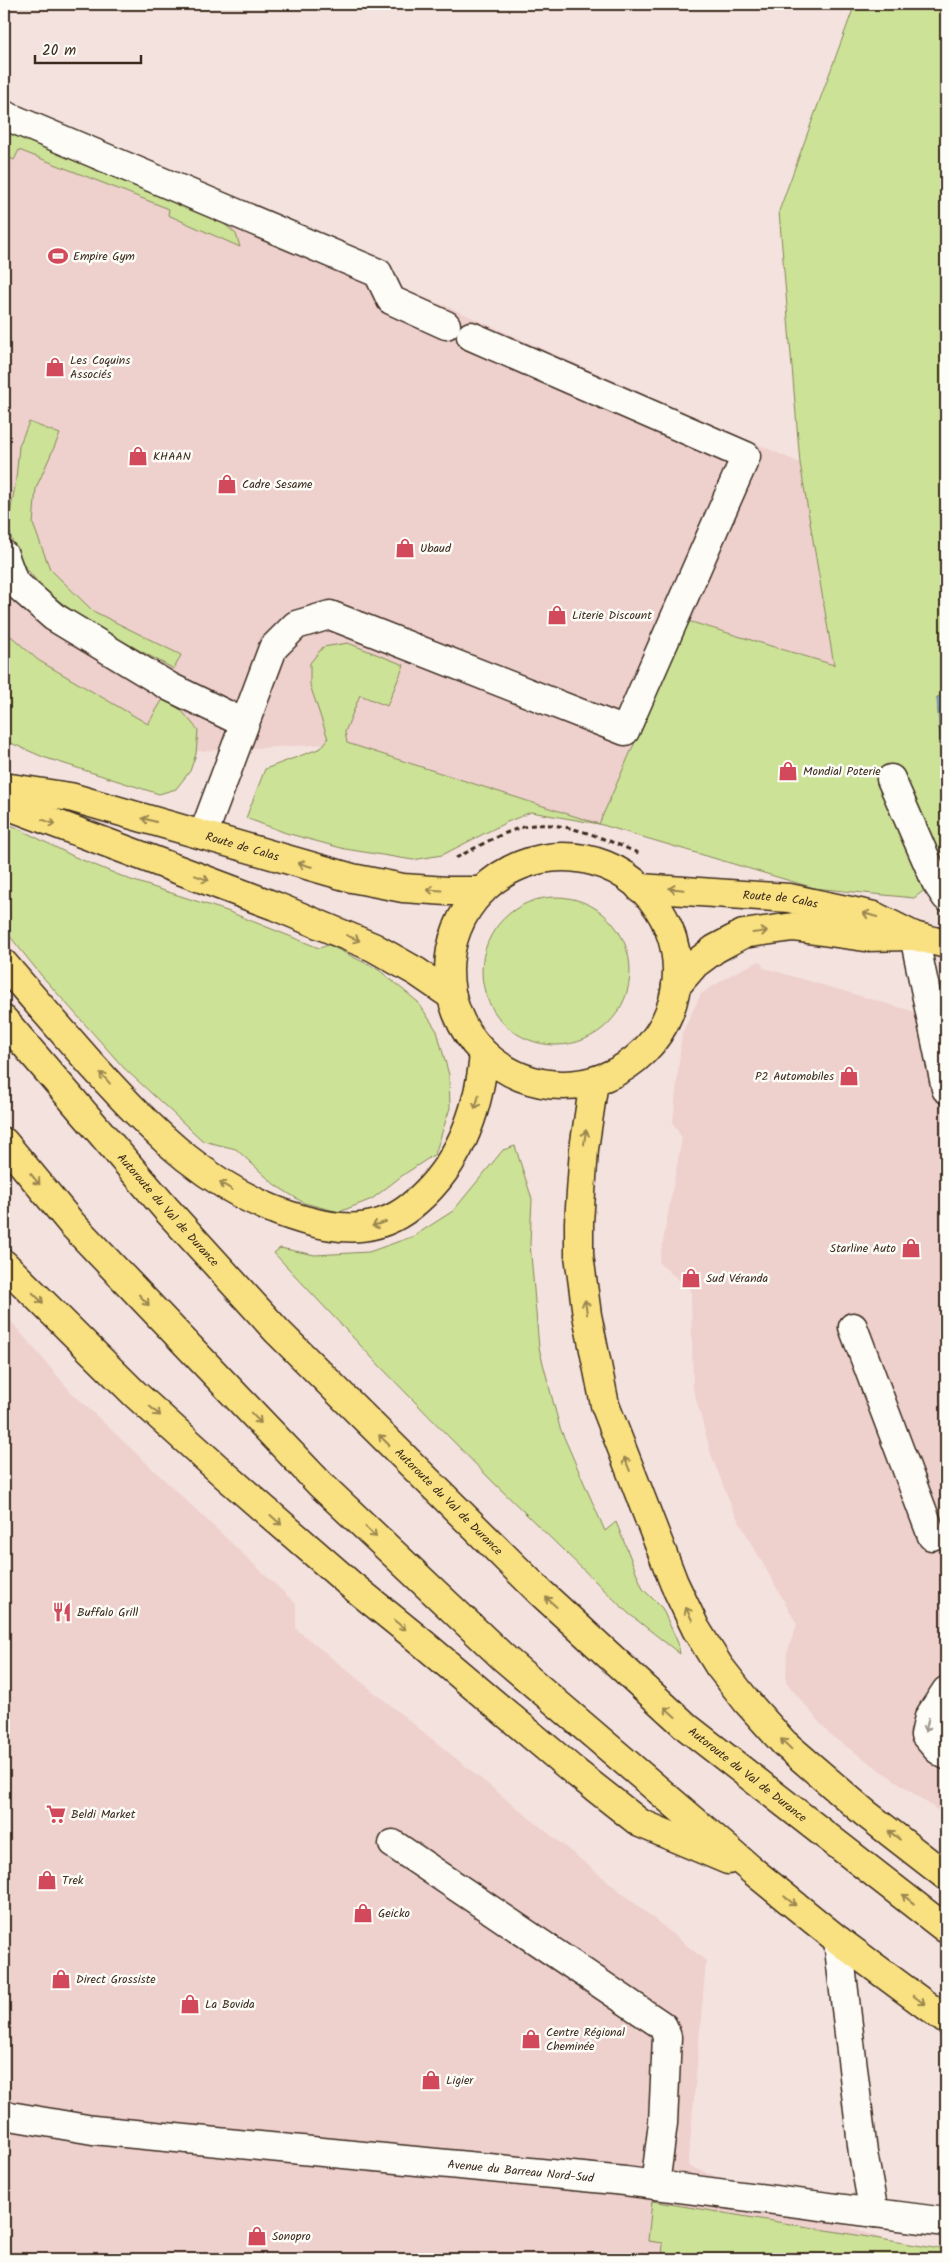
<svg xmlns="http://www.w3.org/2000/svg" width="950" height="2263" font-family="Kalam,sans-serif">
<rect width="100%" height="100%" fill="#f4e2de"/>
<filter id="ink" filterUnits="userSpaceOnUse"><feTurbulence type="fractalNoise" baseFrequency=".02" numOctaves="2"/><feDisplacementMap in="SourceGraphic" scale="10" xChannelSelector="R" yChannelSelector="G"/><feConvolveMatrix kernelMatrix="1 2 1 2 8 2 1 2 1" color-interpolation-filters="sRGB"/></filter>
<g filter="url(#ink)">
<path fill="#eed0cd" d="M 4,128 L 453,309 L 800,463 L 834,665 L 688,621 L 599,824 L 347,743 L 130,755 L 4,705 Z
M 760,961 L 764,968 L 946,1021 L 946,1816 L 830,1735 L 786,1682 L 787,1654 L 797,1624 L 733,1510 L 712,1457 L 693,1388 L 691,1290 L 659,1263 L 682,1138 L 673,1123 L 682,1033 L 701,994 L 732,974 Z
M 4,1313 L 71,1392 L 296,1604 L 296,1629 L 706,1961 L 688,2166 L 936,2259 L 4,2259 Z"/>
<path fill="#cce297" stroke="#84865a" d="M 855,4 L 946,4 L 946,697 L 937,697 L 946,824 L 946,874 L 914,898 L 814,888 L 599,824 L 531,812 L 505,823 L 442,855 L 413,860 L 345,849 L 286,833 L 246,818 L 265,769 L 321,748 L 328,739 L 310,685 L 310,663 L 323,647 L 348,643 L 404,665 L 387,706 L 360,695 L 345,732 L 347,743 L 599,824 L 688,621 L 834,665 L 800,463 L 779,211 Z
M 4,128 L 210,212 L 236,234 L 240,247 L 168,215 L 169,209 L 19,150 L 14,160 L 4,155 Z
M 29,422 L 60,434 L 36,488 L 33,524 L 50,569 L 93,611 L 181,655 L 174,669 L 89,623 L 44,590 L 17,557 L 8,526 L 16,480 L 19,446 Z
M 4,630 L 38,660 L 148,724 L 163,699 L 181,710 L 198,730 L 196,754 L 190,771 L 176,789 L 159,794 L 43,757 L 4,740 Z
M 4,824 L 13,826 L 75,857 L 131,880 L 227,911 L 319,948 L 329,945 L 379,970 L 418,1002 L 437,1031 L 449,1075 L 450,1108 L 435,1154 L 403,1175 L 372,1199 L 339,1212 L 304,1203 L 275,1185 L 236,1149 L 203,1141 L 124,1068 L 41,975 L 4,929 Z
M482 971a74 74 0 1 1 148 0a74 74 0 1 1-148 0Z
M 515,1146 L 532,1199 L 530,1243 L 539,1348 L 560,1428 L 605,1531 L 616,1522 L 643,1589 L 662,1608 L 678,1643 L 680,1654 L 628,1613 L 492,1481 L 376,1362 L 274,1253 L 280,1248 L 315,1255 L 369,1252 L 414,1236 L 453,1211 L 503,1150 Z
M 652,2201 L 946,2250 L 946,2259 L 755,2259 L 711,2255 L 709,2259 L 662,2259 L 663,2243 L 648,2241 Z"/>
<path fill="#87bfe5" stroke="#698395" d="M 937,697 L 946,697 L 946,824 Z"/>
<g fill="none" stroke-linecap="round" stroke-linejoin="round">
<path stroke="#59666e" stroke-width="1" d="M 946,701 L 943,704 L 946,752"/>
<defs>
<g id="minor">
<path d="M 4,115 L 378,273 L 391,300 L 446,325"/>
<path d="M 4,555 L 14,582 L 54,617 L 170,687 L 244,723"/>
<path d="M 891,779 L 936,882 L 946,897"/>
<path d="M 203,835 L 273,648 L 296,625 L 330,615 L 625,731 L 746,456 L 471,336"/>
<path d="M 914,936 L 946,1089"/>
<path d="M 853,1327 L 932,1536"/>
<path d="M 946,1691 L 929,1717 L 925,1735 L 937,1749 L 946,1755"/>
<path d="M 393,1844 L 663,2026 L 667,2037 L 663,2123 L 655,2185"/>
<path d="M 838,1940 L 863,2153 L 874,2213"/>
<path id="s1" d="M 4,2115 L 93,2130 L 625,2181 L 946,2222"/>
</g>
<g id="major">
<path id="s2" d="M 4,787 L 70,797 L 352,878 L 403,888 L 447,891 L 482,891"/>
<path d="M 4,804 L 275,906 L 373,947 L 417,972 L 452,996"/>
<circle cx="563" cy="971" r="114"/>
<path id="s3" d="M 640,888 L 789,898 L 874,916 L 914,936 L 946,944"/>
<path d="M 676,986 L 695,964 L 715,949 L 743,934 L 793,927 L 865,937 L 910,936"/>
</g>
<g id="highway">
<path d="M 4,964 C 33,998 62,1031 91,1064 C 153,1132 212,1194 304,1220 C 347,1232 383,1232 417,1201 C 460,1163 479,1110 484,1054"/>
<path id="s4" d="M 4,1020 L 167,1210 L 277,1331 L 539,1591 L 688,1728 L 946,1929"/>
<path d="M 594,1081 L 584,1149 L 579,1222 L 579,1255 L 587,1315 L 605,1405 L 674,1583 L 696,1629 L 719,1666 L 748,1703 L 784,1743 L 865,1813 L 946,1876"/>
<path d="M 4,1142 L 72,1224 L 320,1484 L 504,1658 L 753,1871 L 838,1940 L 946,2020"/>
<path d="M 4,1264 L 135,1394 L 226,1476 L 350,1584 L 419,1640 L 574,1771 L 640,1823 L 728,1860"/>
</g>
</defs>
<use href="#minor" stroke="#3b2a1e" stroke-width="31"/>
<use href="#major" stroke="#3b2a1e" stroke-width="31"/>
<use href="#highway" stroke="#3b2a1e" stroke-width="31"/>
<path stroke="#3b2a1e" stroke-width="3" stroke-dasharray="5 4" stroke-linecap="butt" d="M 456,858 C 479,846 509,828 534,825 C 571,822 608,841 641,854"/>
<use href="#minor" stroke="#fdfcf7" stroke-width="28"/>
<use href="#major" stroke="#f9e181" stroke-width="28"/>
<use href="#highway" stroke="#f9e181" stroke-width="28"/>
</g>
<defs><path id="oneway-shaft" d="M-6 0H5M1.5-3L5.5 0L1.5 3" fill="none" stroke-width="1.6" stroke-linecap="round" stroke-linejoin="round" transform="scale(1.25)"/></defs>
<g stroke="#9a8650">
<use href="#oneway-shaft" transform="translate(149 820) rotate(-164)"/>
<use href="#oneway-shaft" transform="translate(49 822) rotate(20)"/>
<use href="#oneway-shaft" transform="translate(305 865) rotate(-164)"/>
<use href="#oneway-shaft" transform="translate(202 878) rotate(20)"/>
<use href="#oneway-shaft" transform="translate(676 889) rotate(-174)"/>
<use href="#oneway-shaft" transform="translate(434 890) rotate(-176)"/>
<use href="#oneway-shaft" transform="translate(870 915) rotate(-164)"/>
<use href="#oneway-shaft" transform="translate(760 932) rotate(-8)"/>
<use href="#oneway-shaft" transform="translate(353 938) rotate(23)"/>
<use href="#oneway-shaft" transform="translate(105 1078) rotate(-132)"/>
<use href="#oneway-shaft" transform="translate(477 1102) rotate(104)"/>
<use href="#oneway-shaft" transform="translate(585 1137) rotate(-82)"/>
<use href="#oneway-shaft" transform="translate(35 1179) rotate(50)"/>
<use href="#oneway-shaft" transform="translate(226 1186) rotate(-149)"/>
<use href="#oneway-shaft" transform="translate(379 1224) rotate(163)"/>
<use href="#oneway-shaft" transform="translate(38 1298) rotate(45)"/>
<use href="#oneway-shaft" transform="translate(144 1300) rotate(47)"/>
<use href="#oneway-shaft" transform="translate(586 1307) rotate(-98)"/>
<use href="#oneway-shaft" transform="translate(155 1411) rotate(42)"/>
<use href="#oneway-shaft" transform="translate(256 1418) rotate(46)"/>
<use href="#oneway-shaft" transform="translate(384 1440) rotate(-135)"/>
<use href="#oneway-shaft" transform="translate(627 1464) rotate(-112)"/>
<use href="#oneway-shaft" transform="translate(276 1520) rotate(42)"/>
<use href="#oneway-shaft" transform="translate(371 1532) rotate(43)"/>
<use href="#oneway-shaft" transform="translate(551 1602) rotate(-138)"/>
<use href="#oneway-shaft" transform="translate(689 1614) rotate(-116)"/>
<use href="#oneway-shaft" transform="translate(400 1625) rotate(39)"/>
<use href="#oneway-shaft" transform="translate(670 1712) rotate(-138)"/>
<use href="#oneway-shaft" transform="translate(786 1744) rotate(-136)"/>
<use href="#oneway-shaft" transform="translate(894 1835) rotate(-142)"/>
<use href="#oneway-shaft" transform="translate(908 1899) rotate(-142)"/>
<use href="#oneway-shaft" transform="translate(790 1901) rotate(39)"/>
<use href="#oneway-shaft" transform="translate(919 2000) rotate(37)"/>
</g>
<use stroke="#9c938a" href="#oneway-shaft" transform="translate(927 1725) rotate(103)"/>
</g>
<defs>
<symbol id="stadium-bare" viewBox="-9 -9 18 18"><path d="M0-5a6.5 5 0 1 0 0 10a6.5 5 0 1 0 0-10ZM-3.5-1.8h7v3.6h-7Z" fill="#d1495b" stroke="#fdfcf7" stroke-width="2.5" paint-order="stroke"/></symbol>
<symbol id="shop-bare" viewBox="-9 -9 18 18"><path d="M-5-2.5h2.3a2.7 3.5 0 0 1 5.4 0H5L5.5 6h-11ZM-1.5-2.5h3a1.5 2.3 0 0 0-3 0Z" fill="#d1495b" stroke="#fdfcf7" stroke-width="2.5" paint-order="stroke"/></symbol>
<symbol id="restaurant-bare" viewBox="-9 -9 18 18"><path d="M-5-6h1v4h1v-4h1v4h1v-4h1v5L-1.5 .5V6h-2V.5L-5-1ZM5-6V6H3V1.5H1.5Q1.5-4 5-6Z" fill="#d1495b" stroke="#fdfcf7" stroke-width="2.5" paint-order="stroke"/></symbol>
<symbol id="supermarket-bare" viewBox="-9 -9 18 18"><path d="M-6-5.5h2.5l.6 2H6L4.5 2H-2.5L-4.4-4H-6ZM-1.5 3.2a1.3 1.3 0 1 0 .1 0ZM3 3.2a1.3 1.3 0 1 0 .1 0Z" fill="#d1495b" stroke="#fdfcf7" stroke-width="2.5" paint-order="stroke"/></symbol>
</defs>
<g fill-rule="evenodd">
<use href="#stadium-bare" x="44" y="242" width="28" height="28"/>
<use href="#shop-bare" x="41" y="353" width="28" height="28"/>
<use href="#shop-bare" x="124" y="442" width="28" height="28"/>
<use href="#shop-bare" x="213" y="470" width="28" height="28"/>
<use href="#shop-bare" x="391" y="534" width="28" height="28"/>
<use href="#shop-bare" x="543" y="601" width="28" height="28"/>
<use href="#shop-bare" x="774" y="757" width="28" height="28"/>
<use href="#shop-bare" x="835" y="1062" width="28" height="28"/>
<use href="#shop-bare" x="897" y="1234" width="28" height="28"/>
<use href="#shop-bare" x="677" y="1264" width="28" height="28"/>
<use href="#restaurant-bare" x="48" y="1598" width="28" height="28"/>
<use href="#supermarket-bare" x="42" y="1800" width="28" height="28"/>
<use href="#shop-bare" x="33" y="1866" width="28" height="28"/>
<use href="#shop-bare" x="349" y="1899" width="28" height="28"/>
<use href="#shop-bare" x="47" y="1965" width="28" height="28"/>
<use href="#shop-bare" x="176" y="1990" width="28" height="28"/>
<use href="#shop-bare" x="517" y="2025" width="28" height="28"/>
<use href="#shop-bare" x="417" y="2066" width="28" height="28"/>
<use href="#shop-bare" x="243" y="2222" width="28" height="28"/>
</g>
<g text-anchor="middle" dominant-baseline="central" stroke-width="5" stroke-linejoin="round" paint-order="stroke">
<g font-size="12" fill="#3b2a1e" stroke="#fdfcf7" text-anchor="start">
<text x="73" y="256">Empire Gym</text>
<text x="70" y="360">Les Coquins<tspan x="70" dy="14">Associés</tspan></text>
<text x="153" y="456">KHAAN</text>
<text x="242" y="484">Cadre Sesame</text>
<text x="420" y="548">Ubaud</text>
<text x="572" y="615">Literie Discount</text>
<text x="803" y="771">Mondial Poterie</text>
<text x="834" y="1076" text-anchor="end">P2 Automobiles</text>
<text x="896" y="1248" text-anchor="end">Starline Auto</text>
<text x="706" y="1278">Sud Véranda</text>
<text x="77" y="1612">Buffalo Grill</text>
<text x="71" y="1814">Beldi Market</text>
<text x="62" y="1880">Trek</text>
<text x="378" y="1913">Geicko</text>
<text x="76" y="1979">Direct Grossiste</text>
<text x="205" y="2004">La Bovida</text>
<text x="546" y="2032">Centre Régional<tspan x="546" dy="14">Cheminée</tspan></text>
<text x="446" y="2080">Ligier</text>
<text x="272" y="2236">Sonopro</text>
</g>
<g font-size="12" fill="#3b2a1e" stroke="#fdfcf7">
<text stroke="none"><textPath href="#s2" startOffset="246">Route de Calas</textPath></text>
<text stroke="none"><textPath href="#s3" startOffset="141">Route de Calas</textPath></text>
<text stroke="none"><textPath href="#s4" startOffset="251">Autoroute du Val de Durance</textPath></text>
<text stroke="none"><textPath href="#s4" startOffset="656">Autoroute du Val de Durance</textPath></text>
<text stroke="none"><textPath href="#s4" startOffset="1061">Autoroute du Val de Durance</textPath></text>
<text stroke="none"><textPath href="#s1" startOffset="520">Avenue du Barreau Nord-Sud</textPath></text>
</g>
</g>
<rect width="950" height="2263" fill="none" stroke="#fdfcf7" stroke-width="20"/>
<rect x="10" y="10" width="930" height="2243" fill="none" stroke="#3b2a1e" stroke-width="2" filter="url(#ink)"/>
<path d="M35 55v8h106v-8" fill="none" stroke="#3b2a1e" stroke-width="2.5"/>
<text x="42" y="55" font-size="15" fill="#3b2a1e" stroke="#fdfcf7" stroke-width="4" paint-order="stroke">20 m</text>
</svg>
